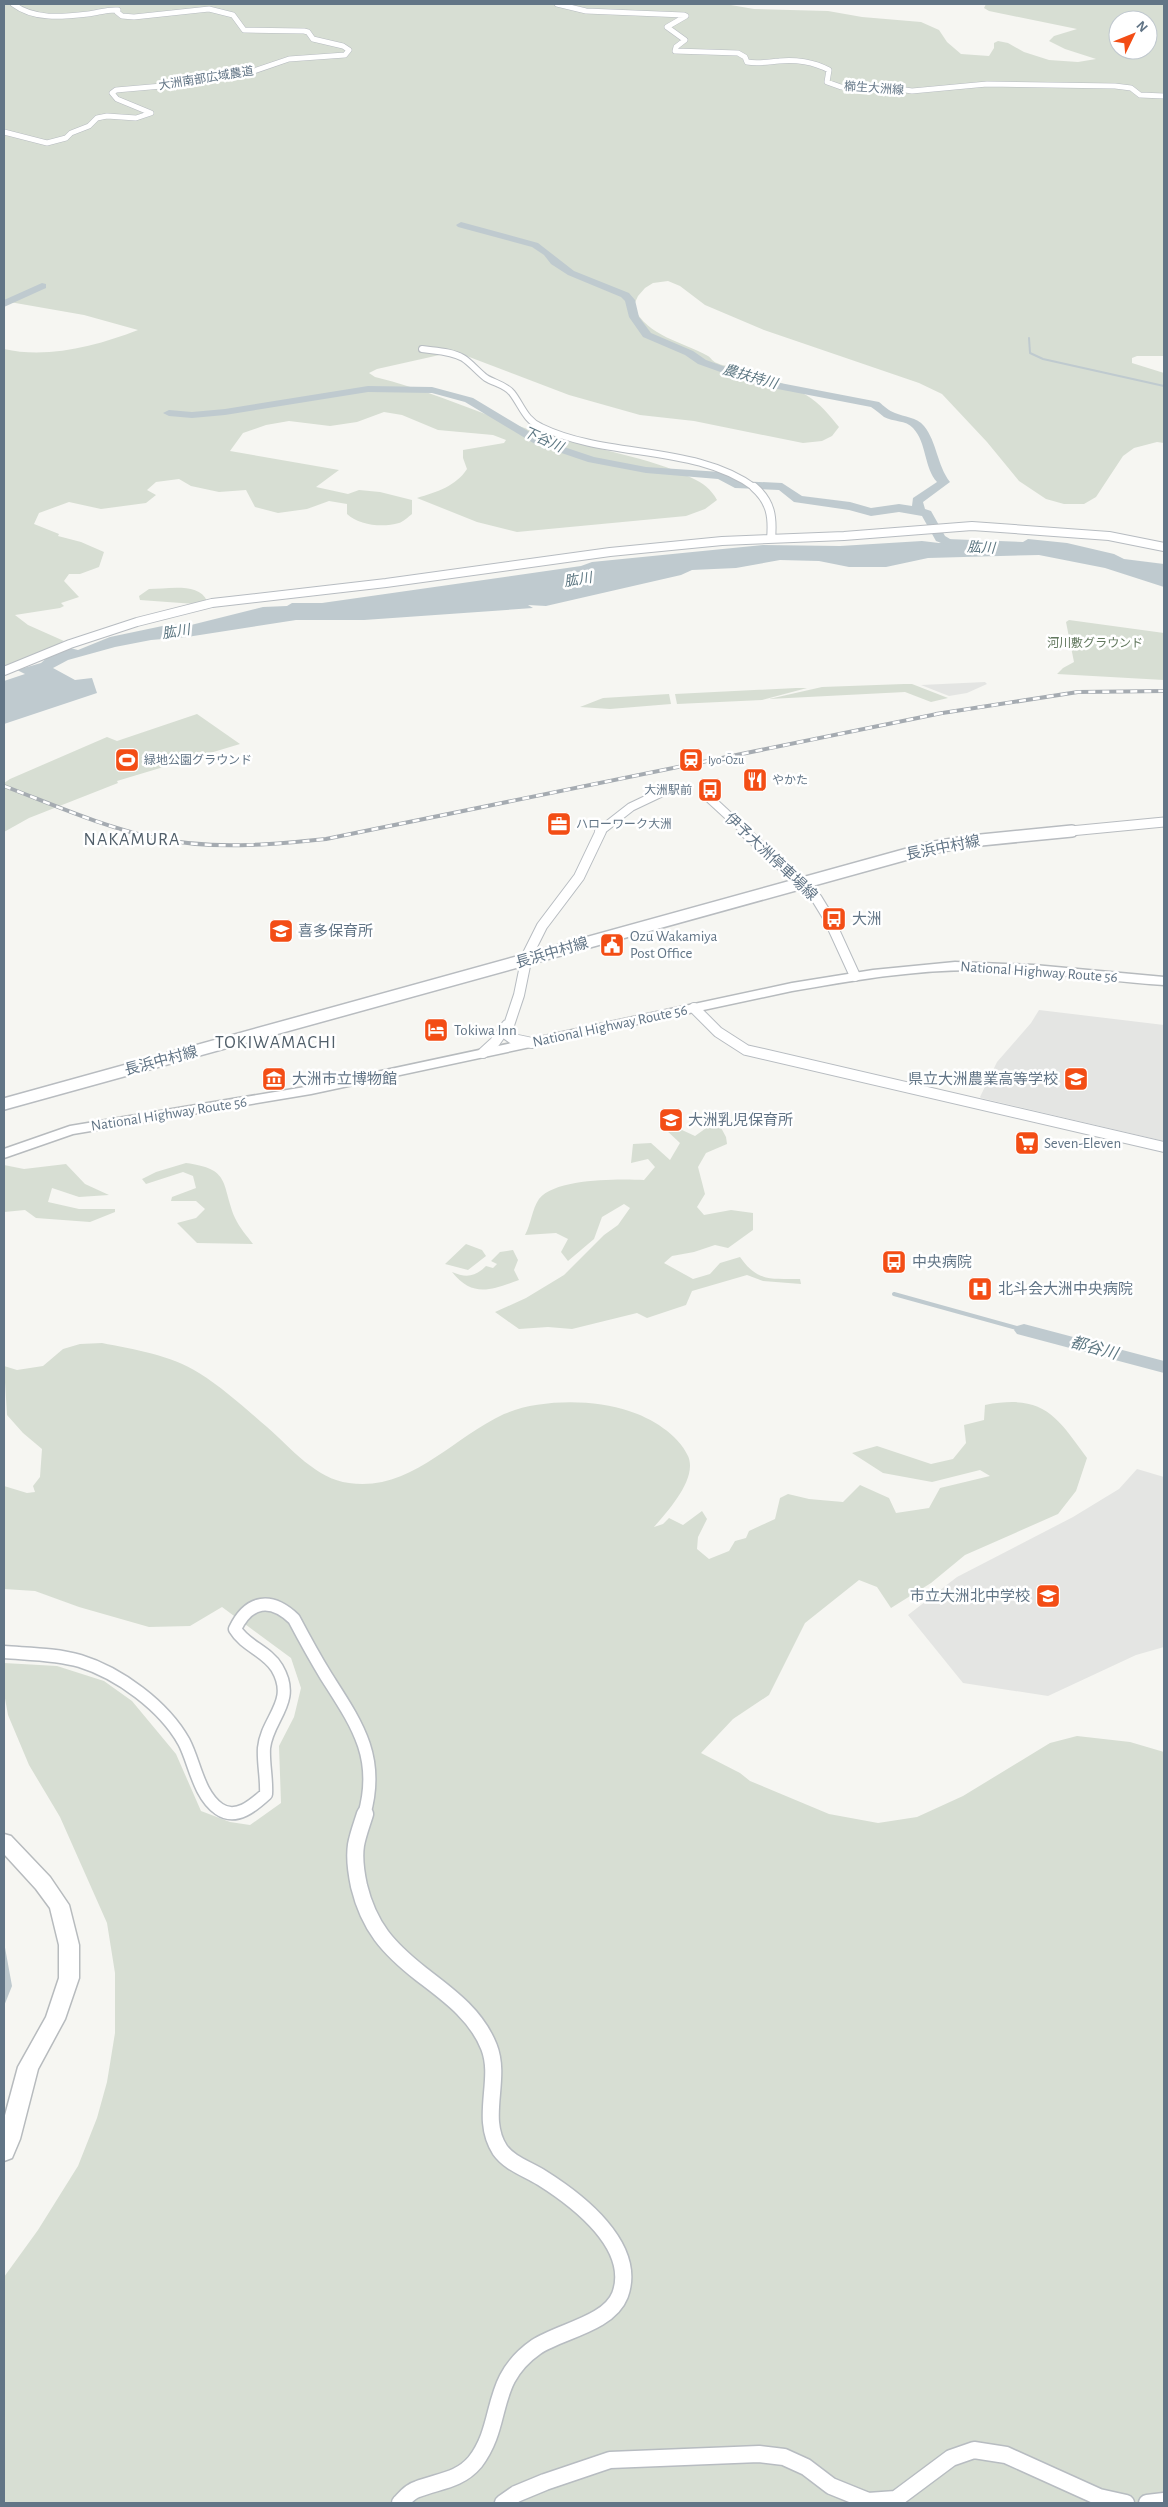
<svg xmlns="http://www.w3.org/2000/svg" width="1168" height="2507" font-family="'Alegreya Sans','Noto Sans JP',sans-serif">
<rect width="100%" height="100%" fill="#f6f6f2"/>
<path fill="#e4e5e3" d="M 985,682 L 987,684 L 967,693 L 949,696 L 921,685 Z
M 1039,1010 L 1164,1025 L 1164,1141 L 981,1098 L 980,1097 L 997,1062 L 1031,1023 Z
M 1137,1469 L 1164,1477 L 1164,1647 L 1136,1655 L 1048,1696 L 963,1683 L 908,1615 L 957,1577 L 1073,1517 L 1119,1489 Z"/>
<path fill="#d7ded3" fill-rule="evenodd" d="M 4,4 L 725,4 L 754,9 L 828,11 L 862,17 L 921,22 L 939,30 L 947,42 L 961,54 L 989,56 L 994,48 L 994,43 L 998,41 L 1008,43 L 1024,52 L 1049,60 L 1078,62 L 1096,59 L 1065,49 L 1049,41 L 1054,36 L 1077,29 L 989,11 L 984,8 L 986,4 L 1164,4 L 1164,356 L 1137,356 L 1132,358 L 1132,363 L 1164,373 L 1164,443 L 1157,442 L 1134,448 L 1123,456 L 1096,497 L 1084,504 L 1064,504 L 1046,499 L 1019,481 L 987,442 L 942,394 L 919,383 L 764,330 L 705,305 L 680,286 L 668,281 L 653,283 L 645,288 L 638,296 L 633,307 C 649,337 681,341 708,356 C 711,358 713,362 717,363 C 724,367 735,366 743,369 C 764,376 787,384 806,395 C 820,403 829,415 839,427 L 832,436 L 822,441 L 803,443 L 694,421 L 640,415 L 569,395 L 464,355 L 444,354 L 377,369 L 369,373 L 375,377 C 433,391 487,417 543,434 C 589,448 650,457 692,478 C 703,483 711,489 717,500 L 705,509 L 686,516 L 517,532 L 477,522 L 417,498 C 437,492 456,486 467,469 L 463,458 L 463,450 L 504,443 L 506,440 L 493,435 L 438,430 L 402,415 L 384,412 L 357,422 L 330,426 L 289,421 L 266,425 L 243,433 L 230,451 L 339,470 L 316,487 L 348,494 L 359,490 L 380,492 L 412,500 L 412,514 C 408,517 403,522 399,523 C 382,528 359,525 347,514 L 347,504 L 329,501 L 307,509 L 278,513 L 255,507 L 246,490 L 219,492 L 191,486 L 179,479 L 156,482 L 147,490 L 156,495 L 146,503 L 101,509 L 69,502 L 39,513 L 34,524 L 59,534 L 58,536 L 81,542 L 104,552 L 99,567 L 80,574 L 69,574 L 64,581 L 79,597 L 61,603 L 64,606 L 60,608 L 15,615 L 28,625 L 64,641 L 39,655 L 4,667 L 4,349 C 47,359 97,346 138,330 L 84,315 L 4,301 ZM 1118,20 L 1148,20 L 1148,50 L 1118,50 Z
M 149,589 C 167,589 199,582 207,601 L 195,604 L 140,600 L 139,596 Z
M 1069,620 L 1164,633 L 1164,680 L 1057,674 L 1063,668 L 1074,662 L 1066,622 Z
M 904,684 L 912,684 L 948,698 L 931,702 L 905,692 L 769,699 L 822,687 Z
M 796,688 L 807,688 L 762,700 L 677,704 L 675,694 Z
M 669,694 L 671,704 L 610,709 L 580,707 L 603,698 Z
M 197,714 L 240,744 L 117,781 L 118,783 L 29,818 L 4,832 L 4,783 L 10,779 L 107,737 L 117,741 Z
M 669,1124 L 695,1136 L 709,1126 L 719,1124 L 726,1137 L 727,1144 L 706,1153 L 698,1167 L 705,1194 L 697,1207 L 704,1215 L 731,1210 L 753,1213 L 753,1230 L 728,1248 L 715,1245 L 694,1252 L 672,1256 L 664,1263 L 693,1279 L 710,1274 L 720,1263 L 740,1257 C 758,1283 772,1278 800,1279 L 801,1284 L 763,1281 L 747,1275 L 692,1291 L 686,1305 L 647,1318 L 637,1313 L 572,1329 L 548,1327 L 519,1329 L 495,1312 L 526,1298 L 564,1275 L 604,1235 L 618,1225 L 630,1208 L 624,1204 L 602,1217 L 594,1239 L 568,1261 L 561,1252 L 568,1239 L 556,1233 L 525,1235 C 531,1224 532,1209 539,1199 C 556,1178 619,1179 644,1180 L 655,1167 L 648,1159 L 631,1163 L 633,1144 L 651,1143 L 670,1160 L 680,1143 L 665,1129 Z
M 186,1163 C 231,1169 221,1183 235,1218 C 239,1227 247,1236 253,1244 L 197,1243 L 177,1223 L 196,1218 L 205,1209 L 196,1201 L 171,1201 L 172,1197 L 196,1188 L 193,1176 L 183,1172 L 146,1184 L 142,1179 L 156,1172 Z
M 66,1164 L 85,1184 L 109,1195 L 79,1197 L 52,1188 L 48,1202 L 79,1209 L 115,1209 L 115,1212 L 90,1222 L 36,1218 L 25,1210 L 4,1212 L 4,1165 L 24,1169 Z
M 466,1244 L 482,1250 L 486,1256 L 468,1270 L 445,1264 Z
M 513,1250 L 518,1260 L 514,1270 L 519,1280 C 491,1290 473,1298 452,1272 C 466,1278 475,1277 486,1266 L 493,1268 L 497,1264 L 491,1261 L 500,1252 Z
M 102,1343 C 133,1349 171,1355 199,1373 C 223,1388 245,1408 267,1427 C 291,1448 316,1479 349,1483 C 410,1492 452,1438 504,1414 C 539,1399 594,1399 629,1411 C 651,1418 678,1434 688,1456 C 698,1478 668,1511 654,1527 L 663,1524 L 669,1518 L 683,1525 L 702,1511 L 707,1519 L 698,1537 L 697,1549 L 709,1559 L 729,1551 L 735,1541 L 746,1538 L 749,1531 L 775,1519 L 780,1498 L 788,1494 L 809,1499 L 843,1502 L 860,1485 L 889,1498 L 896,1513 L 929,1508 L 940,1488 L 990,1476 L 980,1470 L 932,1482 L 883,1473 L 852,1453 L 877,1446 L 931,1464 L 953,1459 L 966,1443 L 964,1425 L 984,1420 L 985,1405 C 1043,1394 1056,1415 1087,1458 L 1076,1491 L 1058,1514 L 965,1555 L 931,1583 L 891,1608 L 877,1587 L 859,1580 L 805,1623 L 769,1695 L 733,1719 L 701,1753 L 740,1773 L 750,1781 L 829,1814 L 878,1823 L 917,1817 L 963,1796 L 1050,1743 L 1077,1736 L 1130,1742 L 1164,1752 L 1164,2503 L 4,2503 L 4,2277 L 38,2230 L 78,2166 L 97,2118 L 107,2082 L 115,2033 L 115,1973 L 107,1923 L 60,1817 L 29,1765 L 8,1715 L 4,1693 L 4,1663 L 57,1666 L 104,1681 L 132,1701 L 176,1754 L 201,1811 L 230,1822 L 250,1825 L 281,1803 L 279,1746 L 294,1717 L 301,1688 L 291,1658 L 222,1607 L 190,1626 L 149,1627 L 79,1607 L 35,1591 L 4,1589 L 4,1486 L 27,1493 L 35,1492 L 33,1486 L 40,1477 L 42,1449 L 23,1433 L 7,1415 L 4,1366 L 17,1370 L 43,1366 L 63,1349 L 80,1344 Z"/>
<path fill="#bfcacf" d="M 937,531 L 940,536 L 947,539 L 1023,542 L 1028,539 L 1067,543 L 1114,554 L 1124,559 L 1164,564 L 1164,587 L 1105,568 L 1039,555 L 928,558 L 886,567 L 849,567 L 819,561 L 780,560 L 736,568 L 692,570 L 681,575 L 559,603 L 546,606 L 528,605 L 533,608 L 364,620 L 296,620 L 187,637 L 151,640 L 115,647 L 68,660 L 53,668 L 75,680 L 92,678 L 97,693 L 4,724 L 4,681 L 25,674 L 17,670 L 41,663 L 48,657 L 70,648 L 78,650 L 110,637 L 172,624 L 191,625 L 263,607 L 287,606 L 292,603 L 322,603 L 581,566 L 592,562 L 763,545 L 840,546 L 922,541 L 939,543 L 944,542 L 936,537 L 938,535 L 935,533 Z
M 4,1942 L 12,1986 L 4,2006 Z"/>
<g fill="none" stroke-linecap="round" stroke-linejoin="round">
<path stroke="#bfcacf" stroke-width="2" d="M 1029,338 L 1030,353 L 1043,359 L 1164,386"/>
<path stroke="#bfcacf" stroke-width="4" d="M 894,1294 L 1024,1330"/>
<path fill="#bfcacf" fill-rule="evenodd" d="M 461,222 L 538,243 L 574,271 L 629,293 L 635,300 L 639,317 L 651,333 L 693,351 L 706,360 L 759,379 L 879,402 C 884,406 889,411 895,413 C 904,417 917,417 924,426 C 937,442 937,465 950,482 L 923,502 L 925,509 L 931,511 L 945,536 L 955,542 L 949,546 L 936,541 L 922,516 L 899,512 L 871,516 L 849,510 L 794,502 L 779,490 L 735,488 L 718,479 L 646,473 L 588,462 L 535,444 L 465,402 L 432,393 L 368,392 L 225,415 L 192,418 L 169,416 L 163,413 L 169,410 L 192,412 L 225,409 L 368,386 L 432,387 L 473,398 L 543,440 L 594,457 L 646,467 L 721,472 L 738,481 L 782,483 L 802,496 L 850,502 L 871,508 L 899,504 L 912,506 L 913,498 L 937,482 C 924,468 927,443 913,428 C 906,420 893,422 884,417 C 880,414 876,410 871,407 L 757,385 L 698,364 L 685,355 L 643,337 L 629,317 L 625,301 L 621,297 L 568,275 L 551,264 L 544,255 L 532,247 L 458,227 L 456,225 Z
M 42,283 L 46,284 L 46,288 L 4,307 L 4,300 Z
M 1024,1324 L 1164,1361 L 1164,1373 L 1017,1334 L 1014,1330 L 1017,1326 Z"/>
<defs>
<path id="secondary-far5" d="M 557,4 L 586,11 L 684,15 L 686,16 L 667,27 L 685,40 L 676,47 L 675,51 L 738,53 L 745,57 L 747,62 C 758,64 768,62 779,61 C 795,59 814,62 829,70 L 827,82 L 841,87 L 885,87 L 912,91 L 987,84 L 1115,86 L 1131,88 L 1140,95 L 1164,96
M 4,132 L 47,143 L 66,138 L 71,133 L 89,126 L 97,118 L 107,116 L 136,118 L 151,113 L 117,99 L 112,93 L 116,90 L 185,84 L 222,74 L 251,72 L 289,59 L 345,55 L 349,50 L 343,46 L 313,39 L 308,32 L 304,31 L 244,30 L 233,15 L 209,9 L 134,17 L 122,16 L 117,12 L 118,10 C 107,9 98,13 88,14 C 62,17 34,20 13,4"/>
<path id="secondary-far4" d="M 422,349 C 435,351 451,351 463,358 C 471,363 478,372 486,378 C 494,383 506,385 512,393 C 522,406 525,420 541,427 C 607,459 696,444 755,488"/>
<path id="secondary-far3" d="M 754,487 C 771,502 773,517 771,539
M 4,671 L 70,644 L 137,622 L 212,603 L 386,583 L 610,552 L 722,541 L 844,536 L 972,526 L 1109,536 L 1164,547
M 707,796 L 746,832
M 599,832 L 631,807 L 671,788"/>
<path id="secondary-far2" d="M 744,831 L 817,899 L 828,917 L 855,976
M 694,1008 L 718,1032 L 746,1050 L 1164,1147
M 532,1043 L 513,1039 L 506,1034 L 519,995 L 527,956 L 542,926 L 579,877 L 601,831
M 483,1053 L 495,1042 L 507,1025"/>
<path id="secondary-far1" d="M 4,1652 C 29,1654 56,1654 80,1661 C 119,1673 164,1706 184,1742 C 195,1763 198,1794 219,1809 C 236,1821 254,1805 266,1794 C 267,1779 263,1763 264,1748 C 267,1718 297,1702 277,1668 C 267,1651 245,1646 235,1629 C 249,1600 271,1597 294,1619 C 304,1638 315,1658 326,1676 C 356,1723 381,1757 364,1815"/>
<path id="secondary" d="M 365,1814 C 362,1824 358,1834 356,1845 C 354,1858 356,1872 359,1886 C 369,1927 388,1948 421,1974 C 447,1994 476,2014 489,2047 C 502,2080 479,2118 500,2150 C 510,2164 528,2169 542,2178 C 577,2200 638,2246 620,2295 C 609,2324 560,2331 536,2347 C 487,2381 505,2423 475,2462 C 459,2481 438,2481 418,2489 C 410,2491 405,2498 400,2503
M 503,2503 L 516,2494 L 545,2482 L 610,2460 L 759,2454 L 784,2457 L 806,2467 L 831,2486 L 868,2501 L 896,2499 L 951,2458 L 974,2450 L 1006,2455 L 1099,2497 L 1126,2503
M 1147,2503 L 1164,2501"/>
<path id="primary-far1" d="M 1060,832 L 1164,822"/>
<path id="primary" d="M 4,1104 L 929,848 L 971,841 L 1072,831"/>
<path id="highway" d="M 955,962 L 1034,965 L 1164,977 L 1164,985 C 1103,981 1043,971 982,970 C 918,969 855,980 792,991 L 311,1094 L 73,1134 L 4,1158 L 4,1149 L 70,1126 L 311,1086 L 792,983 L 873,970 Z
M 4,1834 L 11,1836 L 50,1877 L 69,1905 L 79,1945 L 79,1978 L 65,2019 L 38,2069 L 20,2139 L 12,2158 L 4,2161 L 4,2119 L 18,2067 L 46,2017 L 59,1978 L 59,1945 L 50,1908 L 36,1889 L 4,1854 Z"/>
</defs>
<use href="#secondary-far5" stroke="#b7bcc1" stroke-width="6"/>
<use href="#secondary-far4" stroke="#b7bcc1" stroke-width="8"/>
<use href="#secondary-far3" stroke="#b7bcc1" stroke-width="10"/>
<use href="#secondary-far2" stroke="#b7bcc1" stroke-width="12"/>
<use href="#secondary-far1" stroke="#b7bcc1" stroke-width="15"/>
<use href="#secondary" stroke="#b7bcc1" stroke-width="19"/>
<use href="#primary-far1" stroke="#b8bcc0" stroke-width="11"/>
<use href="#primary" stroke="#b8bcc0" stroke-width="14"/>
<use href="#highway" stroke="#b7bbbe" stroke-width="3"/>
<use href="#secondary-far5" stroke="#fff" stroke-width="5"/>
<use href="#secondary-far4" stroke="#fff" stroke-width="6"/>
<use href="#secondary-far3" stroke="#fff" stroke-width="8"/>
<use href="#secondary-far2" stroke="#fff" stroke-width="10"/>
<use href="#secondary-far1" stroke="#fff" stroke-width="12"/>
<use href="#secondary" stroke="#fff" stroke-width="16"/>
<use href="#primary-far1" stroke="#fff" stroke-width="9"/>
<use href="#primary" stroke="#fff" stroke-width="11"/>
<use href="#highway" fill="#fff" fill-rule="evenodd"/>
<defs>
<path id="rail" d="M 936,714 L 1078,692 L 1164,691
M 4,786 C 54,805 103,827 155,838 C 212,850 269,845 326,839 L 942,713"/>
</defs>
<use href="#rail" stroke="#a5abb1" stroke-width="4"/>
<use href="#rail" stroke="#fff" stroke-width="2.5" stroke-dasharray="7" stroke-linecap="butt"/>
</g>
<defs>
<symbol id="stadium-square" viewBox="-11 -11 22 22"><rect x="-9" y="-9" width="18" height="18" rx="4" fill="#f34d15" stroke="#fff"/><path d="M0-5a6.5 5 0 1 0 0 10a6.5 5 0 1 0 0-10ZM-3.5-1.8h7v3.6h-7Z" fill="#fff"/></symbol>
<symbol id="station-square" viewBox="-11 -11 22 22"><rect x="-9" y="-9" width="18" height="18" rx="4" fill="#f34d15" stroke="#fff"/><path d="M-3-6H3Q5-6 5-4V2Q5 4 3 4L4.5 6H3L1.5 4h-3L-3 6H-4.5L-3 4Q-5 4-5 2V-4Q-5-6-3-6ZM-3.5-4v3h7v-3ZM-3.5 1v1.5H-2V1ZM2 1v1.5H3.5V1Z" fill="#fff"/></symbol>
<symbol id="restaurant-square" viewBox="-11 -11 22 22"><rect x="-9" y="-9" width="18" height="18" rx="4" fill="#f34d15" stroke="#fff"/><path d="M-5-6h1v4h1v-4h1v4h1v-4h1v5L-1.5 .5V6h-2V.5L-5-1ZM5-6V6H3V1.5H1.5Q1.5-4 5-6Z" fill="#fff"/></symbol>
<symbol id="bus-square" viewBox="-11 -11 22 22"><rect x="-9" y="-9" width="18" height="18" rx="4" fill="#f34d15" stroke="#fff"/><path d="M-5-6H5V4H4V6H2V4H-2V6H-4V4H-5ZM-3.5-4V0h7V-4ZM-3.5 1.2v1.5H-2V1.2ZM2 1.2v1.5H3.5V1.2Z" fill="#fff"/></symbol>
<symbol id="office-square" viewBox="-11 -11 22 22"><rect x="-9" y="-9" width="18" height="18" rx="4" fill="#f34d15" stroke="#fff"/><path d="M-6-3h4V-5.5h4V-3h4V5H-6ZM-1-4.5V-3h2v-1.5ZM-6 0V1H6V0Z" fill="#fff"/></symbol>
<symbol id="school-square" viewBox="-11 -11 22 22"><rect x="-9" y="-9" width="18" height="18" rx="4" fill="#f34d15" stroke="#fff"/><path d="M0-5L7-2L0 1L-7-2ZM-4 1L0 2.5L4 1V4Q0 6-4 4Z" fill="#fff"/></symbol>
<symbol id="civic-square" viewBox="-11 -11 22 22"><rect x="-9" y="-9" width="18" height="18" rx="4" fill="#f34d15" stroke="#fff"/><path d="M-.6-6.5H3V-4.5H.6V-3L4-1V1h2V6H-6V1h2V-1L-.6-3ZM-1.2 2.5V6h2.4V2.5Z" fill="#fff"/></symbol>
<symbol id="hotel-square" viewBox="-11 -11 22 22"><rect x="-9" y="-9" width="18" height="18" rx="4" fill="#f34d15" stroke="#fff"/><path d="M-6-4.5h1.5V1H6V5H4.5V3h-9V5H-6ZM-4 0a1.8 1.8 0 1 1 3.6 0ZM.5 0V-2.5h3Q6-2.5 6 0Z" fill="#fff"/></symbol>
<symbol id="museum-square" viewBox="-11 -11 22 22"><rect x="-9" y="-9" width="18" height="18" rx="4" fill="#f34d15" stroke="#fff"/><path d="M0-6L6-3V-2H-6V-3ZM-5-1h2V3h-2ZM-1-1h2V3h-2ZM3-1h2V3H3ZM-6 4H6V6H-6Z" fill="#fff"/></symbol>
<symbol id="supermarket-square" viewBox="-11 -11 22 22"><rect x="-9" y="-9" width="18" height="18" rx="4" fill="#f34d15" stroke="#fff"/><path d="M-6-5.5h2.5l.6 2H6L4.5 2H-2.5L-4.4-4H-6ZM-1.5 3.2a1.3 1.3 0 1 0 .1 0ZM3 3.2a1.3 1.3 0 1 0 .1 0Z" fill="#fff"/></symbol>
<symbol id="hospital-square" viewBox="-11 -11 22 22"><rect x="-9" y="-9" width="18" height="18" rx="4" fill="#f34d15" stroke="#fff"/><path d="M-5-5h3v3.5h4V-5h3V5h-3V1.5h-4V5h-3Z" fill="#fff"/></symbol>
</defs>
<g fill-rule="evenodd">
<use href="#stadium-square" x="113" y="746" width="28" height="28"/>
<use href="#station-square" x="677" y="746" width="28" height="28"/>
<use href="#restaurant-square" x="741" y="766" width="28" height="28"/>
<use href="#bus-square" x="696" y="776" width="28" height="28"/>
<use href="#office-square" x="545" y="810" width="28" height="28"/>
<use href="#bus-square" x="820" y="905" width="28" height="28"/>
<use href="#school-square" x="267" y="917" width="28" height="28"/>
<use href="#civic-square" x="598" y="931" width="28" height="28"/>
<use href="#hotel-square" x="422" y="1016" width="28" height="28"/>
<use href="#museum-square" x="260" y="1065" width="28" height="28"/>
<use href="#school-square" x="1062" y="1065" width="28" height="28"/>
<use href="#school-square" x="657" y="1106" width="28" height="28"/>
<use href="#supermarket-square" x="1013" y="1129" width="28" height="28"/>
<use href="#bus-square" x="880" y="1248" width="28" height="28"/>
<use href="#hospital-square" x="966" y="1275" width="28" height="28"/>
<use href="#school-square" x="1034" y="1582" width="28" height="28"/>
</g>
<g text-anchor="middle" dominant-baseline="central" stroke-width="5" stroke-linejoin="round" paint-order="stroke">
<g font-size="12" fill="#627586" stroke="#fff">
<text transform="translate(206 78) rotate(-9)">大洲南部広域農道</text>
<text transform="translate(874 88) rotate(4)">櫛生大洲線</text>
</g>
<g font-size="12" fill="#62785e" stroke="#fff">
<text x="1095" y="643">河川敷グラウンド</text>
</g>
<g font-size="12" fill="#627586" stroke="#fff" text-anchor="start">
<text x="144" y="760">緑地公園グラウンド</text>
<text x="708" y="760">Iyo-Ōzu</text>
<text x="772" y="780">やかた</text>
<text x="692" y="790" text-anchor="end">大洲駅前</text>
<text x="576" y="824">ハローワーク大洲</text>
</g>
<g font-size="14" font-style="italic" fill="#5e7883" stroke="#fff">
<text transform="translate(750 377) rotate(16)">農扶持川</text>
<text transform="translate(543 440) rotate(24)">下谷川</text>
<text transform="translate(981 548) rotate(3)">肱川</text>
<text transform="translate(578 580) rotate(-9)">肱川</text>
<text transform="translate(176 632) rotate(-9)">肱川</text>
</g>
<g font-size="15" fill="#627586" stroke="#fff">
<text transform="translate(943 848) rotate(-11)">長浜中村線</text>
<text transform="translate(771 857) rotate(43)">伊予大洲停車場線</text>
<text transform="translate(552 953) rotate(-16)">長浜中村線</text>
<text transform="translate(1039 972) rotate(4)">National Highway Route 56</text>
<text transform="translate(610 1026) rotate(-12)">National Highway Route 56</text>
<text transform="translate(161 1061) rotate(-15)">長浜中村線</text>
<text transform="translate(169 1114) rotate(-9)">National Highway Route 56</text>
</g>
<g font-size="15" fill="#627586" stroke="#fff" text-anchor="start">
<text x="852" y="919">大洲</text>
<text x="298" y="931">喜多保育所</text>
<text x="630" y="936">Ozu Wakamiya<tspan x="630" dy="17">Post Office</tspan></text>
<text x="454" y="1030">Tokiwa Inn</text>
<text x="292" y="1079">大洲市立博物館</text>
<text x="1058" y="1079" text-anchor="end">県立大洲農業高等学校</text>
<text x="688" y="1120">大洲乳児保育所</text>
<text x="1044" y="1143">Seven-Eleven</text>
<text x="912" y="1262">中央病院</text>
<text x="998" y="1289">北斗会大洲中央病院</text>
<text x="1030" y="1596" text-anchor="end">市立大洲北中学校</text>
</g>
<g font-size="16" font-style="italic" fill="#5e7883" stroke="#fff">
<text transform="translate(1094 1348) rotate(15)">都谷川</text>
</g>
<g font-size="18" letter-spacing="1" fill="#515f6a" stroke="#fff">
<text x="132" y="840">NAKAMURA</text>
<text x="276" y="1043">TOKIWAMACHI</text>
</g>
</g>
<rect width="1168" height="2507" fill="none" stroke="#627586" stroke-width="10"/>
<g transform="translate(1133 35) rotate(47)"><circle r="24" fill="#ffffff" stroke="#c0c8cf"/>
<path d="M0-4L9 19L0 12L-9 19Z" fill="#f34d15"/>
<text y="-8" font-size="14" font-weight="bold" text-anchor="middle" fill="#627586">N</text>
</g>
</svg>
